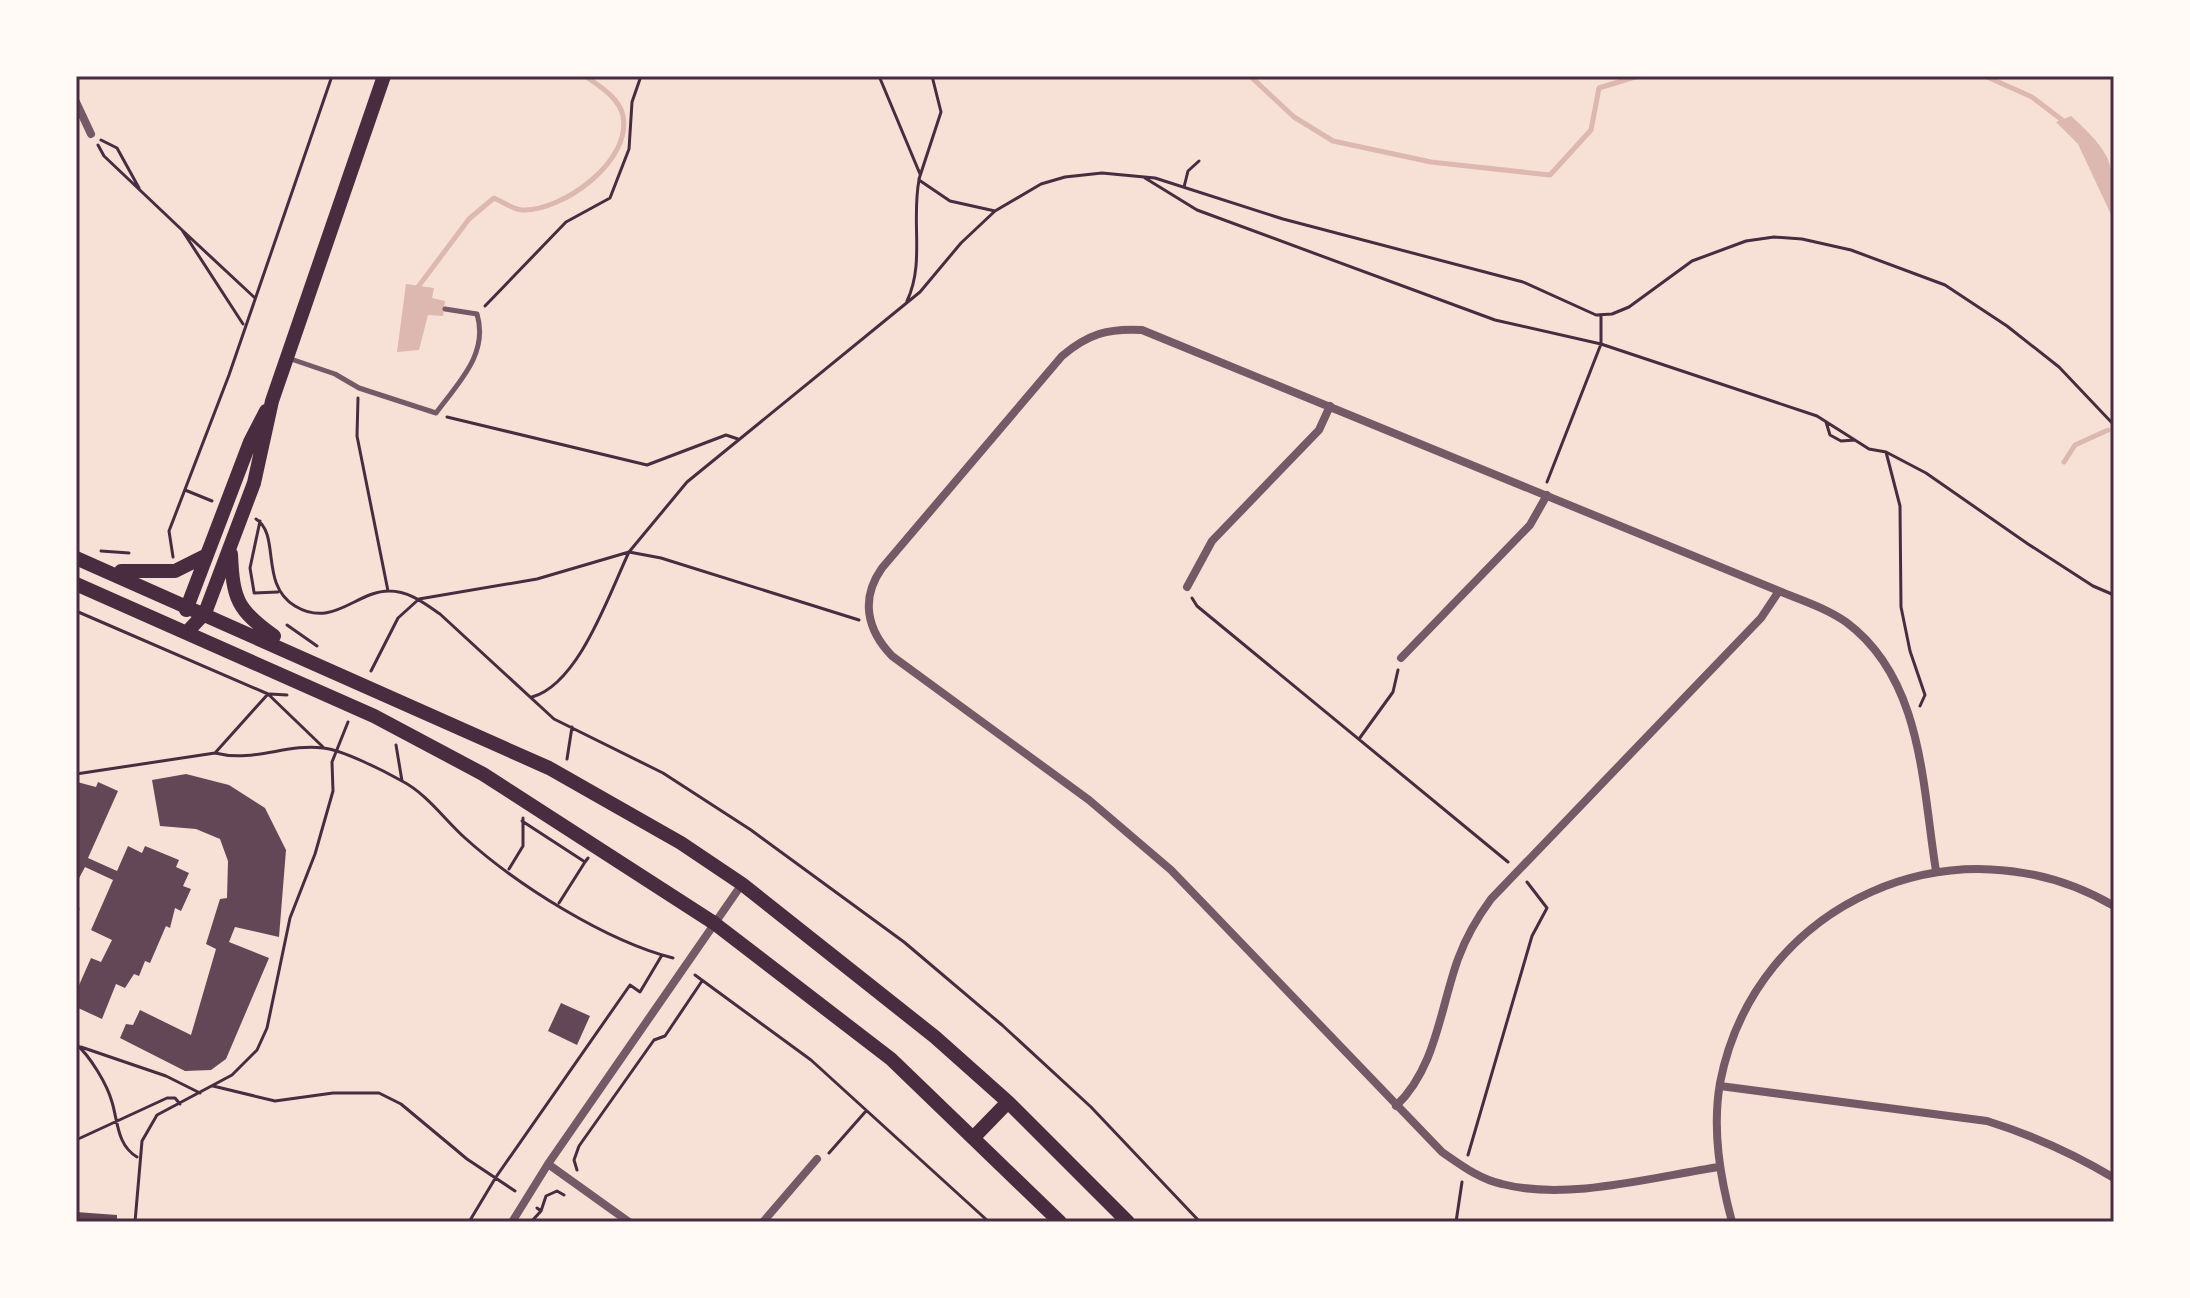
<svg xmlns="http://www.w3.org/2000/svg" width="2190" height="1298" font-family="Rubik,sans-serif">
<rect width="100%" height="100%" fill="#f7e1d7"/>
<path fill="#dcb8b0" d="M 2071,116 C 2115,156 2114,164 2114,221 L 2078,144 L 2056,122 Z
M 406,284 L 434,288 L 432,298 L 445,301 L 443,316 L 428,315 L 419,350 L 397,352 Z"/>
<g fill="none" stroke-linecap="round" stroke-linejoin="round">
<path stroke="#dcb8b0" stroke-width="5" d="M 1250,76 L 1294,117 L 1333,141 L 1431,162 L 1550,175 L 1591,130 L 1599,88 L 1638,76
M 1985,76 L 2032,97 L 2066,123
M 418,287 L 469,219 L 494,198 C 503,202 514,210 523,210 C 563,211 632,161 623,116 C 619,97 599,86 585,76
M 2064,462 L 2075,445 L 2108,430"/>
</g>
<path fill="#644757" d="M 186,774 L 229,785 L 265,808 L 286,850 L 279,937 L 235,927 L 229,942 L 269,958 L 226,1059 L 211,1070 L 185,1071 L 120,1038 L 126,1024 L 133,1025 L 140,1010 L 191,1035 L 216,949 L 206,944 L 220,899 L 227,898 L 228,861 L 220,839 L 196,829 L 160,826 L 152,780 Z
M 77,782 L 96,787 L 98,782 L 118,791 L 88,858 L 117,871 L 128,846 L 142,853 L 145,846 L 179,860 L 176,867 L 189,873 L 183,886 L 191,889 L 181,911 L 175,908 L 170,928 L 166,926 L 150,963 L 145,961 L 139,976 L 134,974 L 125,988 L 116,984 L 102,1019 L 76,1007 L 76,992 L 91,958 L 101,962 L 112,940 L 91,930 L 113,880 L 85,867 L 76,884 Z
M 561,1003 L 590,1016 L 577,1045 L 548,1031 Z
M 76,1212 L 117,1215 L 117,1222 L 76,1222 Z"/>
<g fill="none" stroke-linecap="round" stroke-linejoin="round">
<path stroke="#4a2c40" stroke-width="3" d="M 879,76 L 920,174
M 101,140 L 117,148 L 139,188
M 98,145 L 104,156 L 182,230
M 1145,178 L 1197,210 L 1495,320 L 1601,344 L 1817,416 L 1869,449 L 1886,452 L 1926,473 L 2028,544 L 2093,586 L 2114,595
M 919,179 L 941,112 L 932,76
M 1184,187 L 1188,171 L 1199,161
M 907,301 C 925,263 911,221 919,180 L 950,201 L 995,211
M 485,306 L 566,222 L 610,198 L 629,149 L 632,102 L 641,76
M 243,324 L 182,230 L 255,298
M 358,398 L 357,436 L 388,591
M 447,417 L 647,465 L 726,435 L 738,439
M 1826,422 L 1830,435 L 1841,441 L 1855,440
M 1886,452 L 1900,506 L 1901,607 L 1910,651 L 1925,695 L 1920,706
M 1547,482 L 1601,344 L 1601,316
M 185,490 L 212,501
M 256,519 C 281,535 259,584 295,606 C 333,629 356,591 389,591 C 409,591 424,603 440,614 L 554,719 L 663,773 L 751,830 L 904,942 L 1002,1025 L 1091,1107 L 1200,1222
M 101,551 L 129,553
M 173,557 L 169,531 L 229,375 L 332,76
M 254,592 L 250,568 L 260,521
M 254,593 L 278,592
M 1192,598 L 1197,606 L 1508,862
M 76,611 L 268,694 L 323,747
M 287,625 L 317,646
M 371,671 L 398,618 L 419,599 L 537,579 L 629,552 L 687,482 L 920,292 L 961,243 L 995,211 L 1041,184 L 1065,177 L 1102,173 L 1155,178 L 1283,219 L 1523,282 L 1596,315 L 1612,314 L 1629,307 L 1692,261 L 1746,241 L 1774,237 L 1802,239 L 1851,250 L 1945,285 L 2007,326 L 2059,367 L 2114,425
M 270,694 L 287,695
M 532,697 C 579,684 609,594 629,552 L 661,558 L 859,620
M 1359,739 L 1393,692 L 1398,670
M 396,745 L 402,781
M 215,753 L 268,694
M 567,759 L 572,727
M 76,774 L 215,753 C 254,763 287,743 323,748 C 343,750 384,771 402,781 C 427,794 444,819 465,838 C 517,885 606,941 673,958
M 522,821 L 585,862 L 588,858
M 509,869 L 523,846 L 523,818
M 559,903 L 585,862
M 695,975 L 811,1060 L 989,1222
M 76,1044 C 90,1056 107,1084 112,1102 C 118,1122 117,1145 137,1157
M 81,1047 L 166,1076 L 200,1093
M 213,1086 L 275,1101 L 333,1093 L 379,1093 L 401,1104 L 467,1159 L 515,1191
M 76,1140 L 167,1098 L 175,1098 L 180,1104
M 829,1153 L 866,1111
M 1468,1155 L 1532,936 L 1547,908 L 1527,882
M 577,1170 L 574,1160 L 579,1146 L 654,1040 L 665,1036 L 702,981
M 537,1208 L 541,1211 L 546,1196 L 557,1191 L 564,1195
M 135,1222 L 142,1141 L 157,1115 L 232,1075 L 257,1050 L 267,1028 L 290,918 L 315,854 L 333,791 L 332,762 L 348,722
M 469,1222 L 496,1177 L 630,985 L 640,992 L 662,955
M 531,1222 L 541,1211
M 1456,1222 L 1462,1182"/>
<path stroke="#755966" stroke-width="5" d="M 288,358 L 335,374 L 359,388 L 436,413 C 458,383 489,354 477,314 L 445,309
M 76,912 L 77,909"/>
<path stroke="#755966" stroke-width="8" d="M 76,102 L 91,134
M 1187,587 L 1212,541 L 1319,430 L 1330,406
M 1401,658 L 1530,525 L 1547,495
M 1720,1086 L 1987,1121 C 2032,1135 2074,1154 2114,1178
M 1396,1106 C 1436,1068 1440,1009 1458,959 C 1466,937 1477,918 1491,899 L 1761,618 L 1779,591
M 548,1164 L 629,1222
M 1719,1167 C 1653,1177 1567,1201 1502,1184 C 1479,1179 1461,1165 1442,1152 L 1171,870 L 1089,800 L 892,656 C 867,630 860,599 882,568 L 1062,356 C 1088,334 1108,328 1142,330 L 1779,591 C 1801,600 1826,608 1846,622 C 1923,679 1922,785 1936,871
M 512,1222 L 548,1164 L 742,884
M 763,1222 L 817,1159
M 1732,1222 C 1720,1177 1712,1130 1720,1083 C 1755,902 1956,814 2114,906"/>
<path stroke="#4a2c40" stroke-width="14" d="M 231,554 C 233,599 237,610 274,636
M 76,558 L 549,768 L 681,843 L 742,884 L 935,1037 L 1008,1102 L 1128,1222
M 121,571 L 175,571 L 205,556
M 76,584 L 374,716 L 483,774 L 714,923 L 891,1059 L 1060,1222
M 186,610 L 250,442 L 266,411
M 187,632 L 205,613 L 254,483 L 272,401 L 384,76
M 974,1137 L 1008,1102"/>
</g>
<rect width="2190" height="1298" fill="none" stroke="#fffaf5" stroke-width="156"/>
<rect x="78" y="78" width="2034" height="1142" fill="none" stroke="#4a2c40" stroke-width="3"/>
</svg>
